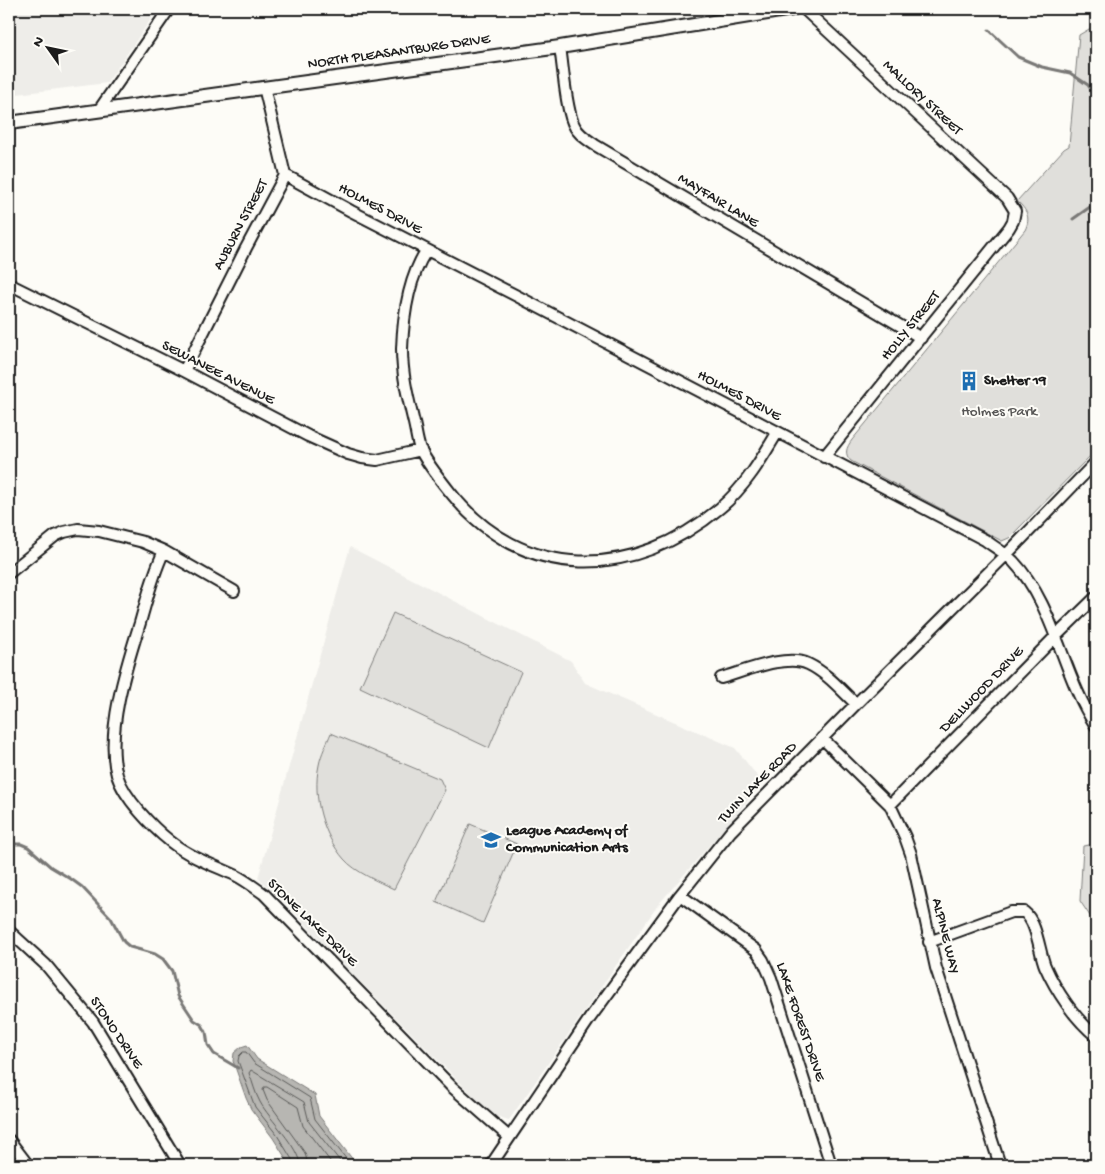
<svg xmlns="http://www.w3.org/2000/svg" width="1105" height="1174" font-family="'Gochi Hand',sans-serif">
<rect width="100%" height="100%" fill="#fdfcf7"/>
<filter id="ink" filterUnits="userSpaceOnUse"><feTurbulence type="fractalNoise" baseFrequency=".02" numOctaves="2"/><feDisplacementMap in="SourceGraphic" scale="10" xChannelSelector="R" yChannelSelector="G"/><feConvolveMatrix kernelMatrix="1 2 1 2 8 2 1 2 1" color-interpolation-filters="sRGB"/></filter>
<g filter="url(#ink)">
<path fill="#eeede9" d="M 9,9 L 158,9 L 107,83 L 9,95 Z
M 350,547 L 571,661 L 585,683 L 735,748 L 763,783 L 658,905 L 509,1120 L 492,1115 L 325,946 L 291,908 L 258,878 Z"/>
<path fill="#e0dfdb" stroke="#7e7e7c" d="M 1096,25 L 1096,450 L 1009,538 L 1002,541 L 851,461 C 844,454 846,448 852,440 L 1025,230 C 1031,218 1027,210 1017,201 L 1064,149 L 1069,146 L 1079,35 Z
M 393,613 L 521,672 L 489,748 L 360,687 Z
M 331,733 L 440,779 L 445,790 L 394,889 C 379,882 355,872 344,859 C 323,835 312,797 319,765 C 321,754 327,743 331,733 Z
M 470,824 L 517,844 L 483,923 L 436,902 Z
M 1095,844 L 1096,845 L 1096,925 L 1080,901 L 1083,846 Z"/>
<path fill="#b7b6b2" stroke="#797876" d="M 247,1045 L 257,1059 L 315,1095 L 319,1116 L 357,1165 L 290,1165 L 273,1138 L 251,1109 L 246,1098 L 233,1061 L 234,1053 L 241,1047 Z"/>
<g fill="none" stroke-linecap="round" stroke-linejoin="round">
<path stroke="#5a5a58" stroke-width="1" d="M 294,1165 L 293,1161 L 277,1135 L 255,1107 L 238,1061 L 239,1056 L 243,1052 L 246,1052 L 254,1063 L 310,1098 L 315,1119 L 351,1165
M 300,1165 C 299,1147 269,1119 260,1102 C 255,1093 253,1083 249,1073 L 251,1070 L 304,1102 L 309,1122 L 343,1165
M 308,1165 L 305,1153 L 267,1100 L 263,1090 L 264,1087 L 267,1087 L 298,1107 L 303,1126 L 333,1165"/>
<path stroke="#797876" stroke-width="3" d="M 989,30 L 1018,57 L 1042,67 L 1070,73 L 1088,85 L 1096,96
M 1073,219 L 1090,207 L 1096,204
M 9,844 L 21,844 L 28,847 L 51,867 L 71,879 L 82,887 L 111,918 L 124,942 L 130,947 L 155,954 L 163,959 L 172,971 L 178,996 L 194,1020 L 202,1025 L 206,1032 L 208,1045 L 214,1054 L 238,1068"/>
<defs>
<path id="minor" d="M 804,9 L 1007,198 L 1015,211 L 1013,221 L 1009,228 L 824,457
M 560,47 C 563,65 566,113 575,127 C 579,135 588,140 595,145 L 921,338
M 99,110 L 169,9
M 285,175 L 351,211 L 515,295 L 985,540 C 994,547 1005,553 1013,561 C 1055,605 1062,675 1096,726
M 426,251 C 409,278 403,317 402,349 C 402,375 408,398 414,423 C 416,431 417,441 420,449 C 425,460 442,482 450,492 C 523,584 634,580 720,508 C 745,487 761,460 777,433
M 9,284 L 184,371 L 308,436 L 348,454 L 362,458 L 377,460 L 421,450
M 184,371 L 246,248 L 285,175 L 264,87
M 164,551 C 153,574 147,598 140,623 C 127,664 105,732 117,775 C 124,798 152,827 171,842 C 190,857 213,865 235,875 C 245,880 254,887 264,894 L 452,1087 L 509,1137
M 9,573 L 55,536 L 64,532 L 78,529 L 99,531 L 143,542 L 164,551 L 234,591
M 721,678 C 743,672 787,653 808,664 C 827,673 841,690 856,704
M 822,738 L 890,805 L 905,837 L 911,854 L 936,968 L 1000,1165
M 890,805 L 1055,637 L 1096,597
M 680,895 L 756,950 L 763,960 L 771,978 L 831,1165
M 9,931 L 46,965 L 93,1022 L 180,1165
M 929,942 L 1011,912 L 1024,912 C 1037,922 1039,951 1045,966 C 1056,991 1075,1019 1096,1036
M 9,1140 L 28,1165
M 491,1165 L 590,1018 L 680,895 L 731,831 L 856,704 L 1006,555 L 1096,462"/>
<path id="major" d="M 9,123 L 560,47 L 792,9"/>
</defs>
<use href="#minor" stroke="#1c1c1c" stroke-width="14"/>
<use href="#major" stroke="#1c1c1c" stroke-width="16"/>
<use href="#minor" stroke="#fdfcf7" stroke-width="10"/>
<use href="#major" stroke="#fdfcf7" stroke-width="12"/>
</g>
</g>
<defs>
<symbol id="building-bare" viewBox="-9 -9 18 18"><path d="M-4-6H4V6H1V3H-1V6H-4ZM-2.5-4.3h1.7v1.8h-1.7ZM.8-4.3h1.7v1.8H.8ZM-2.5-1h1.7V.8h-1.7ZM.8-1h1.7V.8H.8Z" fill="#1f6fb2" stroke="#fdfcf7" stroke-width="2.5" paint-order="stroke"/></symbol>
<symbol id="school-bare" viewBox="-9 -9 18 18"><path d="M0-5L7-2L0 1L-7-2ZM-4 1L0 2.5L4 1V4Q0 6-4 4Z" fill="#1f6fb2" stroke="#fdfcf7" stroke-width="2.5" paint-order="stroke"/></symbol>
</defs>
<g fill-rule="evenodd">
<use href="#building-bare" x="955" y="367" width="28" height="28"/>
<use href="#school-bare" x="477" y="826" width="28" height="28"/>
</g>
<g text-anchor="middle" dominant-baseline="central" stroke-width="4" stroke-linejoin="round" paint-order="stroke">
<g font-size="15" fill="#1c1c1c" stroke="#fdfcf7">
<text transform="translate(399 52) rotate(-8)">NORTH PLEASANTBURG DRIVE</text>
<text transform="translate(922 98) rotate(43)">MALLORY STREET</text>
<text transform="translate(718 201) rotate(31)">MAYFAIR LANE</text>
<text transform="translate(380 209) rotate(28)">HOLMES DRIVE</text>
<text transform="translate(241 225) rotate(-62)">AUBURN STREET</text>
<text transform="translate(911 326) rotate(-51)">HOLLY STREET</text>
<text transform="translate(218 373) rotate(27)">SEWANEE AVENUE</text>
<text transform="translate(739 396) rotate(28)">HOLMES DRIVE</text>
<text transform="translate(982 690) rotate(-46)">DELLWOOD DRIVE</text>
<text transform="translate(758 783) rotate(-46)">TWIN LAKE ROAD</text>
<text transform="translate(312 923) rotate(44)">STONE LAKE DRIVE</text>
<text transform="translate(945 936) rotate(76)">ALPINE WAY</text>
<text transform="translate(800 1022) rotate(71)">LAKE FOREST DRIVE</text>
<text transform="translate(116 1033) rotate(56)">STONO DRIVE</text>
</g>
<g font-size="15" font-weight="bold" fill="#1c1c1c" stroke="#fdfcf7" text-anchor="start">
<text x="984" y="381">Shelter 19</text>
<text x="506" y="831">League Academy of<tspan x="506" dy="17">Communication Arts</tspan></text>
</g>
<g font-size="15" fill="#575655" stroke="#fdfcf7">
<text x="999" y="412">Holmes Park</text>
</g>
</g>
<rect width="1105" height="1174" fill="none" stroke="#fdfcf7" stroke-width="30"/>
<rect x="15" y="15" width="1075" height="1144" fill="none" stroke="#1c1c1c" stroke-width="2" filter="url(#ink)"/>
<g transform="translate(48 48) rotate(303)" stroke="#fdfcf7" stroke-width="4" paint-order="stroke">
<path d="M0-4L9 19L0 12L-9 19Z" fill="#1c1c1c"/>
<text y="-8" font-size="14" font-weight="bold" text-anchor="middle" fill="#1c1c1c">N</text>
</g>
</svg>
